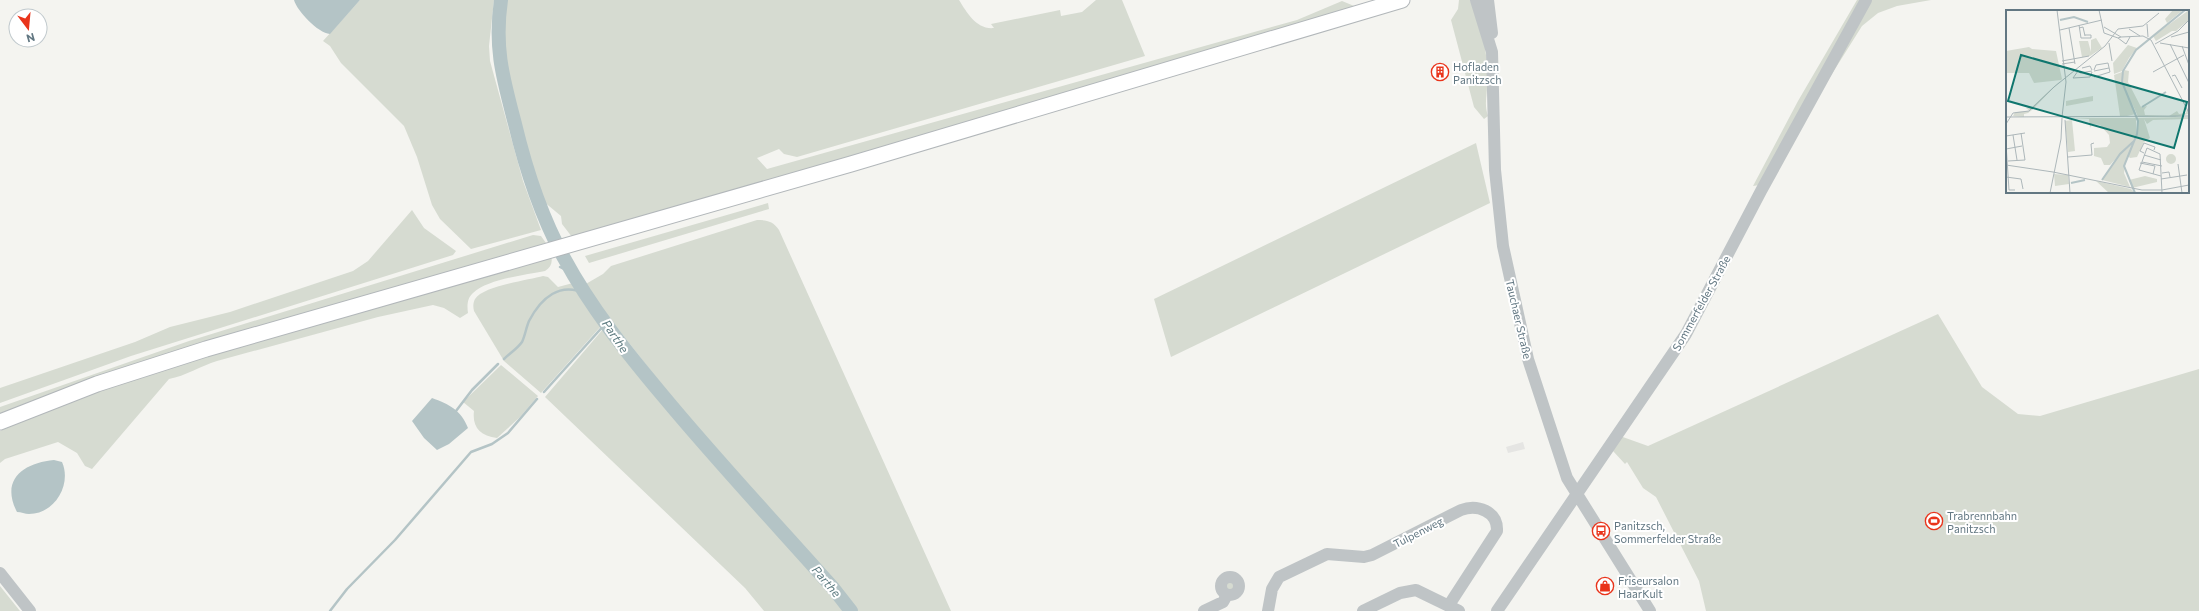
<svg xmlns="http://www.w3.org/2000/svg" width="2199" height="611" font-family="Commissioner,sans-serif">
<rect width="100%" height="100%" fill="#f4f4f0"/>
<path fill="#e5e5e3" d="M 1523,442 L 1525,449 L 1508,453 L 1506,447 Z"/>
<path fill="#d6dbd1" d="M 360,0 L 494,0 L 489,46 L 490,61 L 523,181 L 541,230 L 471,249 L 440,219 L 432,205 L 417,157 L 404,126 L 341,63 L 330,46 L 323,41 Z
M 505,0 L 959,0 C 967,13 977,30 994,28 L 991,24 L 1060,10 L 1061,16 L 1082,12 L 1096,0 L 1122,0 L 1145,56 L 797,157 L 784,154 L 779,149 L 757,158 L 767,169 L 1297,20 L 1342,1 L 1359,8 L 572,237 L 562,224 L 561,216 L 543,201 L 526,154 L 509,89 L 500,48 Z
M 1459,0 L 1470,0 C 1484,25 1488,57 1487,85 C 1487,97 1484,104 1488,116 L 1484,119 L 1474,107 L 1451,20 L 1458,9 Z
M 1857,0 L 1863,0 L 1760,185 L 1753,186 L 1798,101 Z
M 1871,0 L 1931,0 L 1897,6 L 1878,13 L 1862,26 L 1808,112 L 1685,339 L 1620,436 L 1648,446 L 1938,314 L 1982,387 L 2018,414 L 2040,416 L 2199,369 L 2199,611 L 1706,611 L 1699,581 L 1656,497 L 1643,488 L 1627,462 L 1625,464 L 1613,451 L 1614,446 L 1623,427 L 1687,333 L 1796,130 Z
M 1476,143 L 1490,203 L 1171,357 L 1154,299 Z
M 768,203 L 769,209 L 589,263 L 585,256 Z
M 412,210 L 424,228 L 456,251 L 453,255 L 131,356 L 0,403 L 0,388 L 135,342 L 170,327 L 230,312 L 353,271 L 368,261 Z
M 757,220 C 767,220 773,221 779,230 L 951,611 L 856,611 L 840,589 L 703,438 L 584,285 L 603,274 L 611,266 Z
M 533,235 L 541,236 L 546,243 L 0,417 L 0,407 L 189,341 Z
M 551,255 C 553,262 551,267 545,271 C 525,275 488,279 473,293 C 467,298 467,306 468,313 L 460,318 L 444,308 L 433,305 L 378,317 L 217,361 C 201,366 185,376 169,379 L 92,469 L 85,466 L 77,453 L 58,442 L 5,459 L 0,463 L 0,431 L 49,409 L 168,366 Z
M 543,276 L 548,277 L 558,287 L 573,283 L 602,325 L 541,393 L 504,361 L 474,311 C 473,307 473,303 475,299 C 483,286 529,280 543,276 Z
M 604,328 L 631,364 L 846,611 L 764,611 L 745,588 L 545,397 Z
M 501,365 L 538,396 L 520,417 L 497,438 C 480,436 472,427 474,411 L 463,402 Z
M1221 586a9 9 0 1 1 18 0a9 9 0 1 1-18 0Z
M 0,586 L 20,611 L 0,611 Z"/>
<path fill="#b4c4c6" d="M 294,0 L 360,0 L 330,34 C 318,33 297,11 294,0 Z
M 432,398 C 449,404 461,410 468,428 L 449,444 L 437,450 L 424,438 L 412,421 Z
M 54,460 L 62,462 C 72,484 55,514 29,514 C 25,514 21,512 17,512 C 0,479 24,463 54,460 Z"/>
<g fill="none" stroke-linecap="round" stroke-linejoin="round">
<path stroke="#b4c4c6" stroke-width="2.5" d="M 560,267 L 574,274
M 504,359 C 510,353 517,349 522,342 C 525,336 526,328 529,321 C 541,298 560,281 586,294
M 544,392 L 606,323
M 456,411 L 472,390 L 498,364
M 330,611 L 347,589 L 395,540 L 471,452 L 492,444 L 508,433 L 537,399"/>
<path stroke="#b4c4c6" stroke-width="14" d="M 501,0 C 494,48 503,78 515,124 C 526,170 541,216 564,258 C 591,308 627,353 664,397 C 718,462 776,524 833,588 L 851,611"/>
<defs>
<path id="major" d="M 0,422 L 97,384 L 206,349 L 851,164 L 1402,0"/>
</defs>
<use href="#major" stroke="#b2b7ba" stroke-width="17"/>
<path stroke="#bfc4c6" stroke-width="12" d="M 1476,0 L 1492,52 L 1495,170 L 1503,246 L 1528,359 L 1567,478 L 1650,611
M 1488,0 L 1492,33
M 0,573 L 30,611
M1221 586a9 9 0 1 1 18 0a9 9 0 1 1-18 0Z
M 1204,611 L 1223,602 L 1227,595
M 1268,611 L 1272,589 L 1279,577 L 1327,554 L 1364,557 L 1372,555 L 1461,510 C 1477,504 1498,511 1497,531 L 1449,605
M 1363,611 L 1400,593 L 1416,590 L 1459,611
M 1497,611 L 1686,334 L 1761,191 L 1866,0"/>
<use href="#major" stroke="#fff" stroke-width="15"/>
</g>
<defs>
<symbol id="building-ring" viewBox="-11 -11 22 22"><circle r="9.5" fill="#fff" stroke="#e9341b" stroke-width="1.5"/><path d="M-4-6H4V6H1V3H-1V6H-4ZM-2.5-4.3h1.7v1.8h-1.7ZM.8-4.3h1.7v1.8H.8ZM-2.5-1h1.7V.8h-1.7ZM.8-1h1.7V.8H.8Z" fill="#e9341b"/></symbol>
<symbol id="stadium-ring" viewBox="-11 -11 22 22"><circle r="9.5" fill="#fff" stroke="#e9341b" stroke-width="1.5"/><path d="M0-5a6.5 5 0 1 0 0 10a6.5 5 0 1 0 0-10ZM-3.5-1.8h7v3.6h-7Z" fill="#e9341b"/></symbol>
<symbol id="bus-ring" viewBox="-11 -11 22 22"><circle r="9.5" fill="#fff" stroke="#e9341b" stroke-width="1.5"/><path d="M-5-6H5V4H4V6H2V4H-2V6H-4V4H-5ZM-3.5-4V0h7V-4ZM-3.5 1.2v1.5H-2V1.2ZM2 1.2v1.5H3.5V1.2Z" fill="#e9341b"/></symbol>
<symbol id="shop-ring" viewBox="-11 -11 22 22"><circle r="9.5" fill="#fff" stroke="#e9341b" stroke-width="1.5"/><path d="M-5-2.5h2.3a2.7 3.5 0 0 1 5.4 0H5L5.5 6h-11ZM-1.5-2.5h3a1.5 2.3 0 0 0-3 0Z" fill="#e9341b"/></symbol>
</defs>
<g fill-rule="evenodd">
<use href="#building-ring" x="1430" y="62" width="20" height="20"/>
<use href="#stadium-ring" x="1924" y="511" width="20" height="20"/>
<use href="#bus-ring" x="1591" y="521" width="20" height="20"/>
<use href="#shop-ring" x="1595" y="576" width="20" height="20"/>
</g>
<g text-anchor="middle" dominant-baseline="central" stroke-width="4" stroke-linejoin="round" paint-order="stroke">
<g font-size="11" fill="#627782" stroke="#fff" text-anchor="start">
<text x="1453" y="66">Hofladen<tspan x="1453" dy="13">Panitzsch</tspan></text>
<text x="1947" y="515">Trabrennbahn<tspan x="1947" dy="13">Panitzsch</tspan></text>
<text x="1614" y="525">Panitzsch,<tspan x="1614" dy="13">Sommerfelder Straße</tspan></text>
<text x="1618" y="580">Friseursalon<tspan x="1618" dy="13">HaarKult</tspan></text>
</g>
<g font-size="11" fill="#627782" stroke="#fff">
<text transform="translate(1701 303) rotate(-61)">Sommerfelder Straße</text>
<text transform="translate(1519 319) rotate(77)">Tauchaer Straße</text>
<text transform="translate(1418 532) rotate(-27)">Tulpenweg</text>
</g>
<g font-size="12" font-style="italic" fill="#5d7b80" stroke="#fff">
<text transform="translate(616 336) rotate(56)">Parthe</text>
<text transform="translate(827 581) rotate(50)">Parthe</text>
</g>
</g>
<g transform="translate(2006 10)">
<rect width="183" height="183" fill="#f4f4f0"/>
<path d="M 167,0 L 177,0 L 161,13 L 159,9 ZM 183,0 L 183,10 L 170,21 L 166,21 L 150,31 L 147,26 ZM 90,28 L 96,38 L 84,46 L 76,47 L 73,31 L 82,31 L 85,42 L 85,30 ZM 122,35 L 131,38 L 123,48 L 116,61 L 108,64 L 107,53 ZM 23,37 L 26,39 L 50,41 L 56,69 L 26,100 L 22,103 L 18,104 L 18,107 L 7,106 L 9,102 L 24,101 L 20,98 L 26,97 L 55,70 L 28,73 L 23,63 L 0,63 L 0,41 ZM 118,60 L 123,61 L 122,72 L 135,97 L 141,96 L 138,100 L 139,105 L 163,106 L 171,101 L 173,104 L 180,103 L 181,98 L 183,104 L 169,107 L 132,107 L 126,93 L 130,104 L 121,106 L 129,106 L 114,106 L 108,65 L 116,62 L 116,67 ZM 87,86 L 87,91 L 60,96 L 60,91 ZM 183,107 L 183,109 L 147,110 L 141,114 L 138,109 L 144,128 L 138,132 L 131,147 L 124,148 L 122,146 L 120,149 L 118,163 L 124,177 L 96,170 L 114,144 L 104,155 L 98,155 L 95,148 L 88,146 L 88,138 L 101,137 L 104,133 L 103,125 L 94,115 L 86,114 L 84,118 L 83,109 L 65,108 L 130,108 L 130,129 L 132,108 ZM 66,110 L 69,141 L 62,142 L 59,111 ZM160 149a5 5 0 1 1 10 0a5 5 0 1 1-10 0ZM 48,164 L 62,165 L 63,174 L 49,176 ZM 139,166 L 151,169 L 151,172 L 126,178 L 123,170 ZM 90,171 L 125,179 L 129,183 L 103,183 Z" fill="#d6dbd1"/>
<path fill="none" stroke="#b4c4c6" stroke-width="2" d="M 54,10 L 68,7 L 82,12M 136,97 L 160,82M 96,170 L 114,144 L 128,131M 65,173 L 79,170M 129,183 L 118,156 L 131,124 L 132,111 L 116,72 L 117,61 L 130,40 L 179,0"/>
<path fill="none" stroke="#adb7ba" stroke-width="1" d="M 51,0 L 60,72 L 56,107M 93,0 L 98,23 L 112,28 L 115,27M 141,14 L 142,27M 73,15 L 75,28 L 85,28 L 85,25 L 79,25M 98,17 L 115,27 L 137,26 L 145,30 L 183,103M 63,18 L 69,54M 73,18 L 77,17 L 79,26M 123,19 L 134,26M 54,20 L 96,10M 165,27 L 183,22M 112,28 L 120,34 L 124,27M 103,33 L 106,51M 154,33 L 183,38M 149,34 L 172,21 L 183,10M 164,34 L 183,73M 176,36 L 183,55M 56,51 L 83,46M 56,54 L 69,52M 76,58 L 84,56 L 86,60M 71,60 L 74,63 L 86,61M 88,60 L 90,55 L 102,53 L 104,62 L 88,67M 72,61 L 67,68 L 84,67 L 86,62M 88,61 L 103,58M 147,62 L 178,45M 166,66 L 169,65 L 176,78M 0,107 L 183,106M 59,110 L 64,183M 0,114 L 7,103 L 23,101 L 48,77 L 99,36 L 112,19 L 137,16 L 153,3M 7,125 L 11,150M 0,126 L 19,123M 0,134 L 3,180 L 9,180M 0,139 L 16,136M 138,143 L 134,141 L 138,133 L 149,137 L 148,140M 138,145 L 155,150M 62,147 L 86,145 L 85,134 L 88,133M 2,151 L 19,150 L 15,123M 136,152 L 156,156M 134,153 L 149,156 L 147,164M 172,154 L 176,183M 0,155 L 47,162M 47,162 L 136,180 L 156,180 L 183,175M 156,163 L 163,162 L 164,167M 155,166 L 133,160 L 141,138 L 154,144 L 156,183M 0,167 L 15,169 L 17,179M 155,169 L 181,165M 44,183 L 55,129 L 56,108"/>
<path fill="#0f766e" fill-opacity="0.15" stroke="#0f766e" stroke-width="2" d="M 15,45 L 181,92 L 168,138 L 2,91 Z"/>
<rect width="183" height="183" fill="none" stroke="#627782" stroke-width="2"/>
</g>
<g transform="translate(28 28) rotate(164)"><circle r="19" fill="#ffffff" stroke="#c0c9cd"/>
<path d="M0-3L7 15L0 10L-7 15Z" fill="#e9341b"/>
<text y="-6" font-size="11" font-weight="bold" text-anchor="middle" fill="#627782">N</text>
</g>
</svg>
